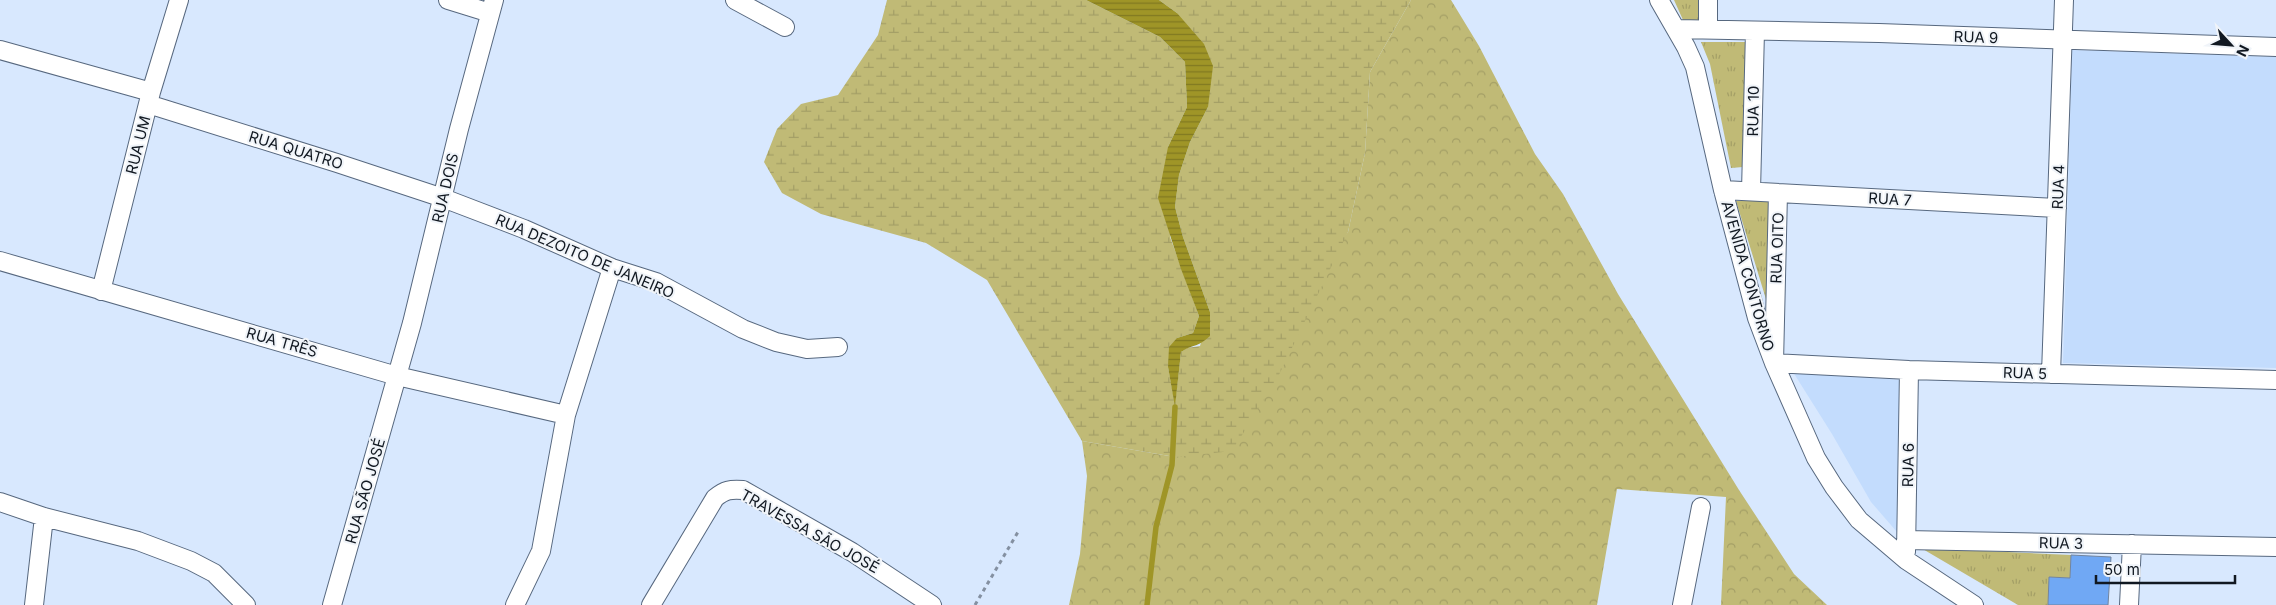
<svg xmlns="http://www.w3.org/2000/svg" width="2276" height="605" font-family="Inter,sans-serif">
<defs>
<pattern id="grass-tufts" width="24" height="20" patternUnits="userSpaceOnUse" patternTransform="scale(1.25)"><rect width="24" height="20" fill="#c0ba76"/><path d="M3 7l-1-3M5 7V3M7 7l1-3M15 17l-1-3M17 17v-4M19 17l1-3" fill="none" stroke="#a49f66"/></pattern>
<pattern id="forest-crowns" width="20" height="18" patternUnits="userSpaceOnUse" patternTransform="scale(1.25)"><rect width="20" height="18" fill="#c0ba76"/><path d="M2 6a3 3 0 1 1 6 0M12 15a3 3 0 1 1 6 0" fill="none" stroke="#a49f66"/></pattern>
<pattern id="wetland-marsh" width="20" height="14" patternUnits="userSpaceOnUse" patternTransform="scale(1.25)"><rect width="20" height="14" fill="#c0ba76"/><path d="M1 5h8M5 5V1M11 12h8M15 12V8" fill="none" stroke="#a49f66"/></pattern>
<pattern id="water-rules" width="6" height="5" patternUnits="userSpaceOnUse" patternTransform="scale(1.25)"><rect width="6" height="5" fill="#9f9527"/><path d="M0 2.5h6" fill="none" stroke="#807921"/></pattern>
</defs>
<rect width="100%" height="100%" fill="#d8e8fe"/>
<path fill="#c3dcfd" d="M 2072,50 L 2276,57 L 2276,368 L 2063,363 Z
M 1793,372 L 1902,380 L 1897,532 L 1871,502 L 1832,434 Z"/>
<path fill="url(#grass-tufts)" d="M 1674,0 L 1698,0 L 1698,20 L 1683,20 Z
M 1701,42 L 1747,42 L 1743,167 L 1731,168 L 1710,64 Z
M 1736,201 L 1771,201 L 1769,309 Z
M 1921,548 L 2071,555 L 2070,578 L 2049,577 L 2048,605 L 2018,605 Z"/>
<path fill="url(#forest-crowns)" d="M 1411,0 L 1451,0 L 1479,46 L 1535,154 L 1563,194 L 1618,294 L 1739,490 L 1794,574 L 1827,605 L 1721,605 L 1726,497 L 1617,489 L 1597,605 L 1069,605 L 1080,554 L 1087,476 L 1082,441 L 1175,457 L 1348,232 L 1365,153 L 1370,72 Z"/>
<path fill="url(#wetland-marsh)" d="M 887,0 L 1086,0 L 1160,37 L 1185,62 L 1187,107 L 1168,147 L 1170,237 L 1199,316 L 1193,333 L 1177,338 L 1168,367 L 1175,404 L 1181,352 L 1187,348 L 1200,346 L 1210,312 L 1183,237 L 1175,207 L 1179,175 L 1190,142 L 1208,107 L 1177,13 L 1159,0 L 1411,0 L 1370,72 L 1365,153 L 1348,232 L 1276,381 L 1232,451 L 1175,457 L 1082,441 L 987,280 L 926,243 L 821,214 L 782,193 L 764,162 L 777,129 L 801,104 L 838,95 L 878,35 Z"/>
<path fill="url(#water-rules)" d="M 1086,0 L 1159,0 L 1177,13 L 1204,44 L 1213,66 L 1208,107 L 1190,142 L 1179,175 L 1175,207 L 1183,237 L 1210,312 L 1210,336 C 1197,348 1193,344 1181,352 L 1175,407 L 1168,367 L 1169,347 L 1177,338 L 1193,333 L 1199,316 L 1181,269 L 1158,198 L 1168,147 L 1187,107 L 1185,62 L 1160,37 Z"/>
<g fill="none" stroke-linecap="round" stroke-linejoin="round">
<path stroke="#9f9527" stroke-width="5.5" d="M 1147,605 L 1156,527 L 1172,465 L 1175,407"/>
</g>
<path fill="#70a8f4" stroke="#72849d" d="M 2071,555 L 2111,557 L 2108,605 L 2048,605 L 2049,577 L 2070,578 Z"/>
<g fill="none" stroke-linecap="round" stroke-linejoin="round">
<defs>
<path id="minor" d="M 448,0 L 490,13
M 735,0 L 785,27
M 1659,0 L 1686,47 L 1695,67 L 1723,190 L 1757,318 L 1774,363 L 1816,458 L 1834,487 L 1859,520 L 1906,560 L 1974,605
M 1677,29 L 1879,33 L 2276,47
M 1708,29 L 1708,0
M 0,50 L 151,92
M 148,104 L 337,163 L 443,198 L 524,229 L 612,268 L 656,282 L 743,329 L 776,342 L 807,349 L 838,347
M 1723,190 L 2057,208
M 1751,191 L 1755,31
M 1778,193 L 1774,363 L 1909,370 L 2276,380
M 0,261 L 397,376 L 566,415
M 101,291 L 151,92 L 179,0
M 2051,374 L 2064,0
M 0,502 L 44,517 L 138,541 L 191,561 L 214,573 L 246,605
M 1906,540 L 2276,547
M 1906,552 L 1909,370
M 34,605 L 44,517
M 332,605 L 412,323 L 459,129 L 494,0
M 515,605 L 541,551 L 566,415 L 612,268
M 651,605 L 715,498 C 725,490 730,489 743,490 L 852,552 L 932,605
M 1682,605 L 1701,507
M 2129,605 L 2132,544"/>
</defs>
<use href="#minor" stroke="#57687f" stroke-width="20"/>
<path stroke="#8490a1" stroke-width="3" stroke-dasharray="4 4" stroke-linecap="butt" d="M 975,605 L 1018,532"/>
<use href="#minor" stroke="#fff" stroke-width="18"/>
</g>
<g text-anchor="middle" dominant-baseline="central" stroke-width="4" stroke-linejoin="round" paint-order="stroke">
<g font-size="15" fill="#111821" stroke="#f0f4f9">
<text transform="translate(1976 37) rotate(2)">RUA 9</text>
<text transform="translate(1753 111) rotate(-89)">RUA 10</text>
<text transform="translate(138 145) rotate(-76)">RUA UM</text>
<text transform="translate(296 150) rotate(17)">RUA QUATRO</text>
<text transform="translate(2058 187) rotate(-88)">RUA 4</text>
<text transform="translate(445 188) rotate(-77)">RUA DOIS</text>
<text transform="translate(1890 199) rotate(3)">RUA 7</text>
<text transform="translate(1777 248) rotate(-88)">RUA OITO</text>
<text transform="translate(585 256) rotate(23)">RUA DEZOITO DE JANEIRO</text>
<text transform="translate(1748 276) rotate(74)">AVENIDA CONTORNO</text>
<text transform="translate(282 342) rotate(16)">RUA TRÊS</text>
<text transform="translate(2025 373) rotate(2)">RUA 5</text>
<text transform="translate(1908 465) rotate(-89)">RUA 6</text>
<text transform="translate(365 491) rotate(-74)">RUA SÃO JOSÉ</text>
<text transform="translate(810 531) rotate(29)">TRAVESSA SÃO JOSÉ</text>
<text transform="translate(2061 543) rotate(1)">RUA 3</text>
</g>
</g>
<g transform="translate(2231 45) rotate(116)" stroke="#f0f4f9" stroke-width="4" paint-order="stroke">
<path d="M0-4L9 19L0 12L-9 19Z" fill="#111821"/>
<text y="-8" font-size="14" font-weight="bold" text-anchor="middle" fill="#111821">N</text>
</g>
<path d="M2096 575v8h139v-8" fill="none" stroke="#111821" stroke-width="2.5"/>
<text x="2104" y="575" font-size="15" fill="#111821" stroke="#f0f4f9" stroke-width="4" paint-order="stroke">50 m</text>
</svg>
